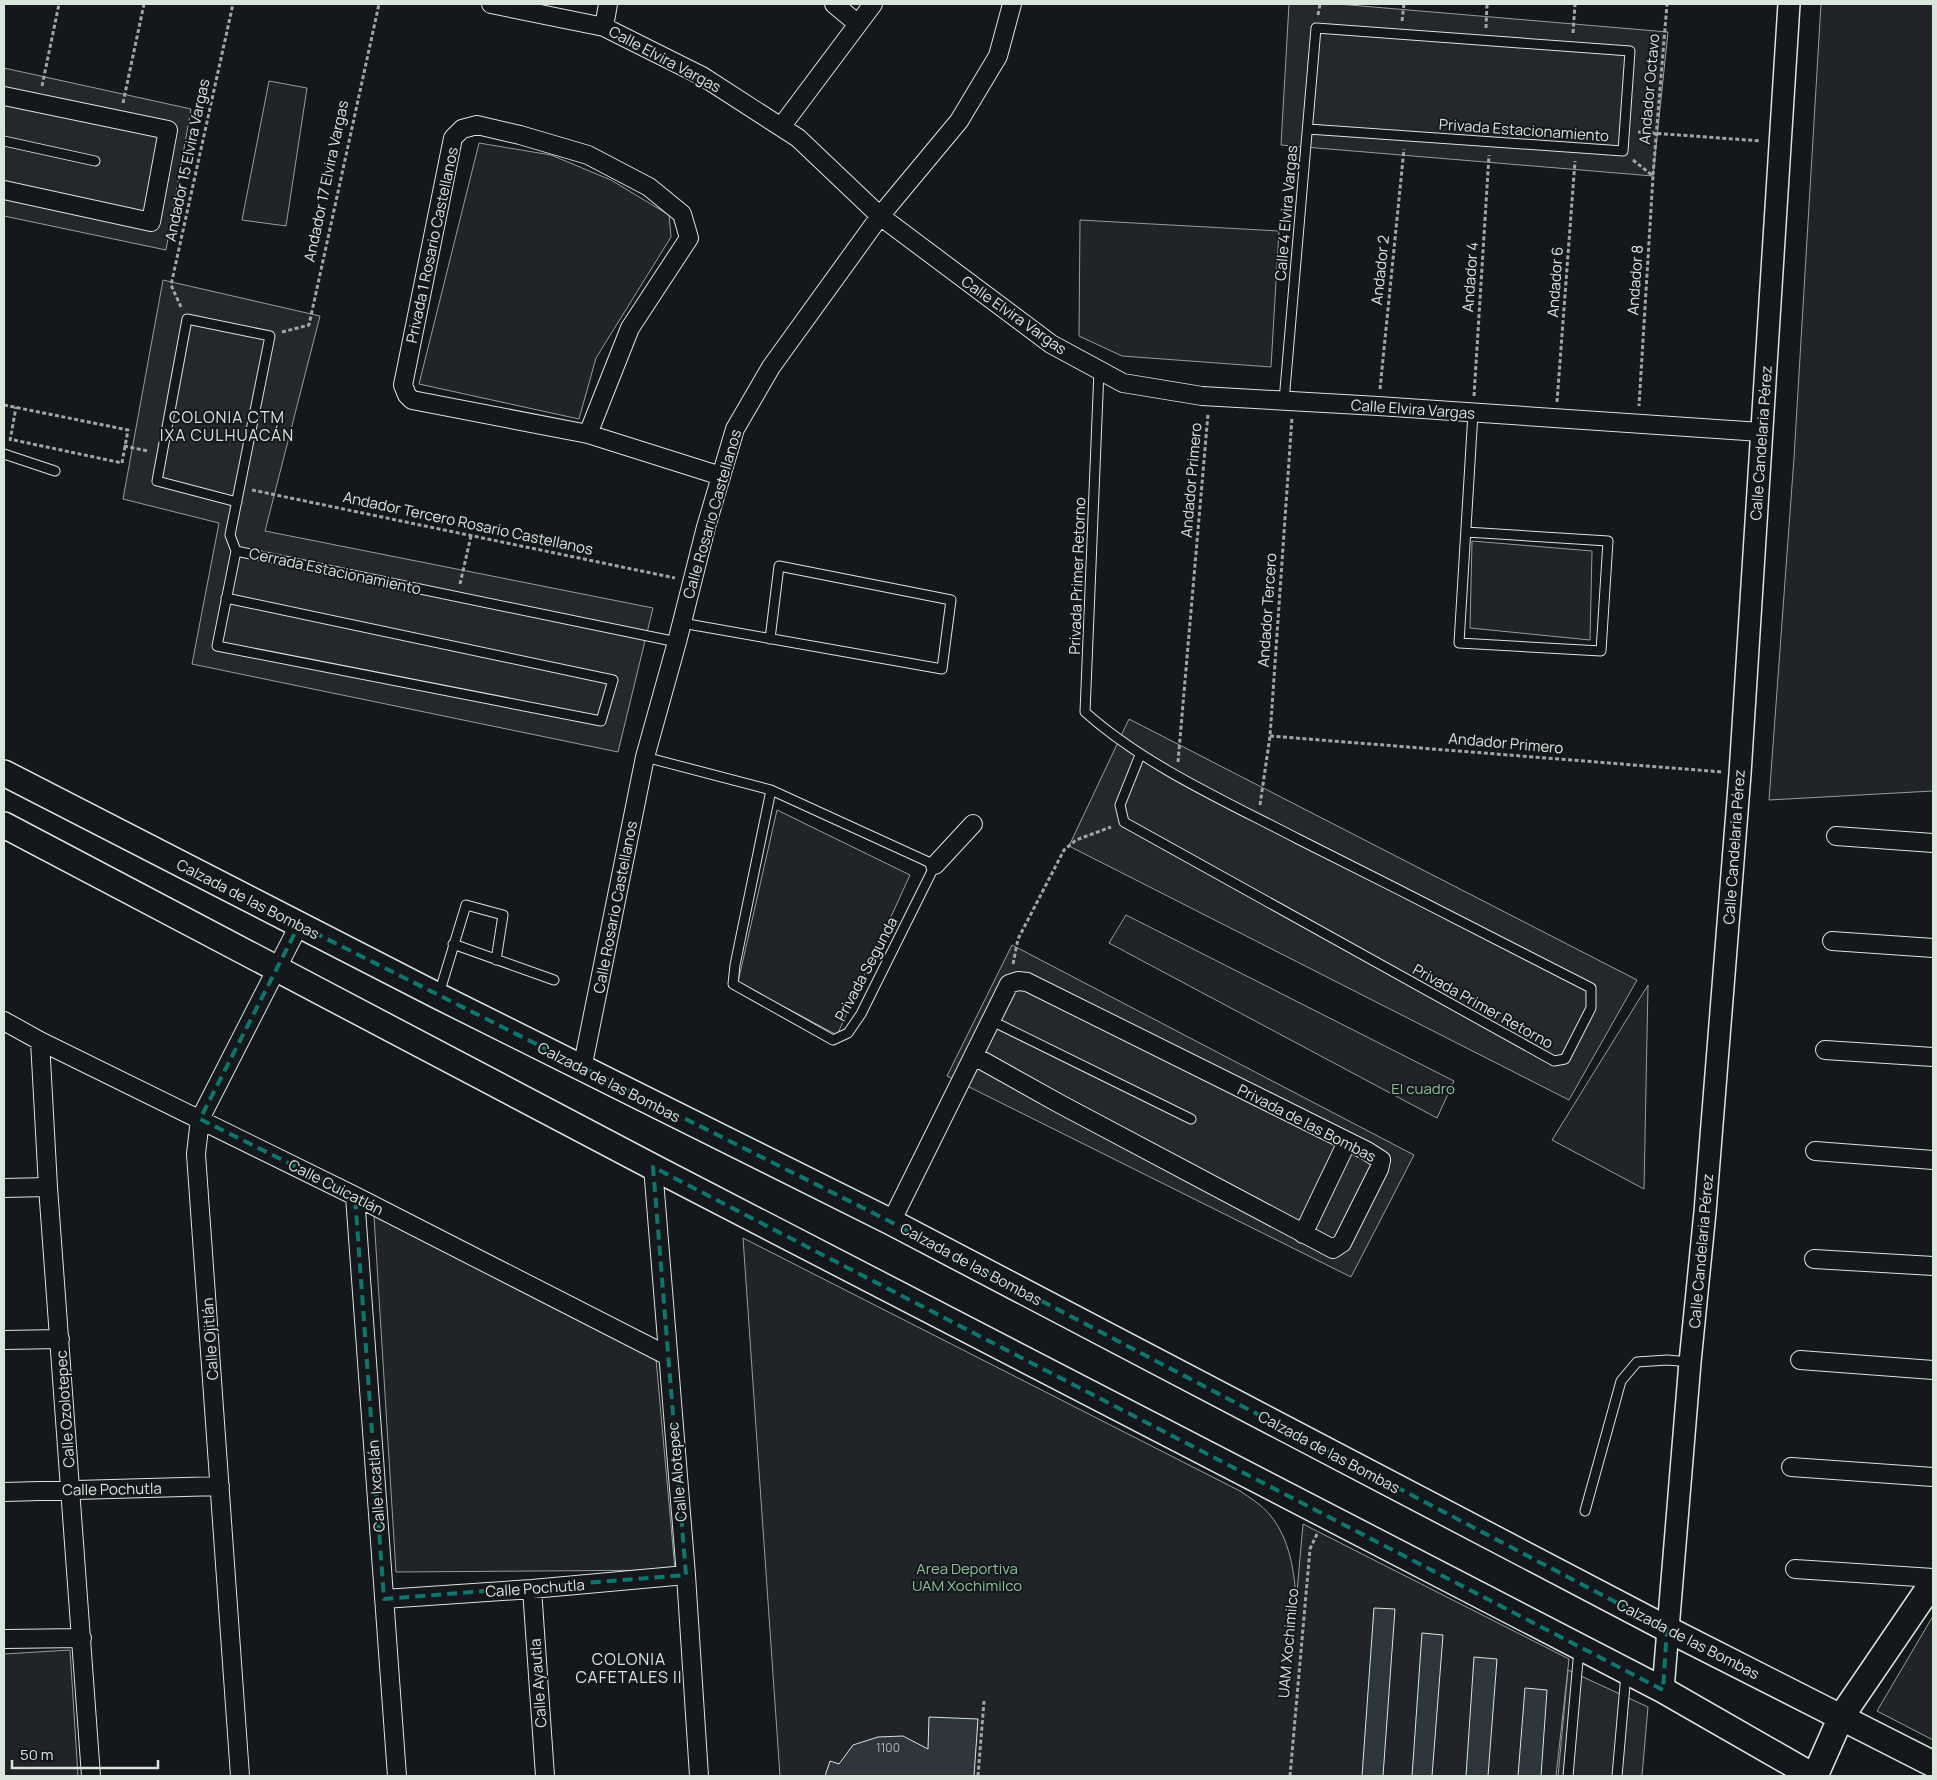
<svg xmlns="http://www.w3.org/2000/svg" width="1937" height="1780" font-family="Manrope,sans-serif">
<rect width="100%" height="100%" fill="#14181c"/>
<path fill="#202428" stroke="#939e99" d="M 1821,4 L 1933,4 L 1933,791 L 1769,800 L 1794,458 Z
M 269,81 L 307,88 L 286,226 L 242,220 Z
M 479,143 L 551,155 L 611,180 L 669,215 L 671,237 L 596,358 L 579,419 L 419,384 Z
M 1080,220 L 1279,231 L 1271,367 L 1122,356 L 1079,336 Z
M 1472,541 L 1592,551 L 1590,640 L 1470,628 Z
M 777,810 L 910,875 L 837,1035 L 738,982 Z
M 1126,915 L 1454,1081 L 1437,1118 L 1109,943 Z
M 1648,985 L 1644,1189 L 1552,1140 Z
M 374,1216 L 656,1359 L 675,1570 L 396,1572 Z
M 743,1238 L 1240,1491 C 1250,1498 1262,1505 1270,1515 C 1290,1539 1295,1573 1296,1603 L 1303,1524 L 1569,1659 L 1556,1776 L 780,1776 Z
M 1933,1616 L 1933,1740 L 1877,1711 Z
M 70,1650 L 78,1776 L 4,1776 L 4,1654 Z"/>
<path fill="#24282b" stroke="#939e99" d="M 1289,4 L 1338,4 L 1668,32 L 1653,176 L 1281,145 Z
M 4,68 L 191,109 L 166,250 L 4,216 Z
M 163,280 L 320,316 L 265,531 L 653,608 L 618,752 L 192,664 L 219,523 L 123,499 Z
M 1129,719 L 1637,980 L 1569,1100 L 1069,846 Z
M 1012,945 L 1414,1155 L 1351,1277 L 947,1076 Z
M 1568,1670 L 1648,1707 L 1642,1776 L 1558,1776 Z"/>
<path fill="#2c363c" stroke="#d8e6dc" d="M 1374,1608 L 1395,1609 L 1383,1776 L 1362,1776 Z
M 1422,1633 L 1443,1635 L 1432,1776 L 1412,1776 Z
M 1474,1657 L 1497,1659 L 1488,1776 L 1466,1776 Z
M 1525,1688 L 1547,1690 L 1541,1776 L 1518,1776 Z
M 929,1717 L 978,1719 L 974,1776 L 825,1776 L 830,1761 L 839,1764 L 853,1745 L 878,1737 L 903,1736 L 928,1749 Z"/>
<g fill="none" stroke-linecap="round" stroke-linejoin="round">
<defs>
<path id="service" d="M 4,141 L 95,161
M 1099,370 L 1085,712 C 1144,765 1227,802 1298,839 C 1396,888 1494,938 1591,988 L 1591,1008 L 1565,1059 L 1554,1061 L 1124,822 L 1120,805 L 1140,755
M 1284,401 L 1316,28 L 1630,51 L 1623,151 L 1308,129
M 4,454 L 55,471
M 1466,532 L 1608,541 L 1601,651 L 1459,643 L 1473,413
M 236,551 L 230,535 L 270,336 L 187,319 L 157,481 L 237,502
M 226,598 L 613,680 L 601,721 L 217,646 L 236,551 L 677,642
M 682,623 L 942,669 L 951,600 L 779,566 L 770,639
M 645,757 L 771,790 L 935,865 L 861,1014 L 848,1033 L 833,1040 L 733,984 L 735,965 L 771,790
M 453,944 L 554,980
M 439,994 L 466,905 L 503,915 L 496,960
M 992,1021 L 1191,1119
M 1585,1511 L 1621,1381 L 1637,1362 L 1667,1360 L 1690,1362
M 1568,1776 L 1579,1649
M 1617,1776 L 1626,1674"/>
<path id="minor" d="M 491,4 L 604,27 L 702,76 L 798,138 L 880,216 L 1051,344 L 1123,383 L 1202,396 L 1378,406 L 1761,432
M 834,4 L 858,24
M 604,27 L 608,4
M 4,96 L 168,130 L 151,222 L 4,190
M 781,127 L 873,4
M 588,434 L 630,328 L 689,238 L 682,214 L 649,187 L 588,155 L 520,135 L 477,125 L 462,129 L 453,138 L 403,385 L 407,395 L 412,400 L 588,434 L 721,476
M 1836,836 L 1933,843
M 935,865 L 973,824
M 1832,941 L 1933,948
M 4,1021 L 40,1041 L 355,1196 L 668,1356
M 40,1041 L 48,1187 L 91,1776
M 1825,1050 L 1933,1057
M 582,1069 L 645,757 L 677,642 L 706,527 L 735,429 L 771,367 L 880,216 L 959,121 L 998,56 L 1012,4
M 1815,1151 L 1933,1160
M 653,1167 L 686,1575 L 699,1776
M 4,1188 L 48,1187
M 355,1196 L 397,1776
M 891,1222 L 1009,984 L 1018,981 L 1027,982 L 1367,1151 L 1381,1160 L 1379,1169 L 1342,1243 L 1333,1249 L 1060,1104 L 974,1056
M 1303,1234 L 1347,1142
M 1814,1259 L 1933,1266
M 4,1340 L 60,1339
M 1800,1360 L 1933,1370
M 1791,1467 L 1933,1477
M 4,1492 L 220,1486
M 1795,1569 L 1933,1578
M 532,1589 L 545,1776
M 384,1599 L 532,1589 L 686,1575
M 4,1639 L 82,1638
M 240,1776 L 196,1154 L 200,1119 L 299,925"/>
<path id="tertiary" d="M 1663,1690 L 1690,1362 L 1705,1212 L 1740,774 L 1789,4"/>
<path id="secondary" d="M 4,773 L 438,996 L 891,1222 L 1667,1629 L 1933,1764
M 4,825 L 653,1167 L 1663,1690 L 1813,1776
M 1815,1776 L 1841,1717 L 1933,1582"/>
</defs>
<use href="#service" stroke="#d8e6dc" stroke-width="11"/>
<use href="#minor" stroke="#d8e6dc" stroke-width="20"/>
<use href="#tertiary" stroke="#d8e6dc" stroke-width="24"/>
<use href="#secondary" stroke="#d8e6dc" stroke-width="28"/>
<path stroke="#9da8a2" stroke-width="3" stroke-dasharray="4 2.5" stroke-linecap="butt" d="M 1318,15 L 1320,4
M 1402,21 L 1404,4
M 1486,28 L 1487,4
M 1573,33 L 1575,4
M 42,86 L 59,4
M 123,103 L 144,4
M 1638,132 L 1761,141
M 1633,160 L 1653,176 L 1639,406
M 1653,175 L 1667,4
M 181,307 L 171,285 L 233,4
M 282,332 L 309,325 L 379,4
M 1380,389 L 1404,149
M 1474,396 L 1489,155
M 1557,402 L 1575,161
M 4,405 L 128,430 L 122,463 L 9,439
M 10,441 L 16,407
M 124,446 L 148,451
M 252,490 L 675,578
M 460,584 L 471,536
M 1270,736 L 1722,772
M 1178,762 L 1208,414
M 1260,805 L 1270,736 L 1292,417
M 1013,964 L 1018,939 L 1064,850 L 1076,840 L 1111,827
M 978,1776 L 984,1701
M 1290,1776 L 1310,1549 L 1317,1534"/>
<use href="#service" stroke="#14181c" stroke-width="9"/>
<use href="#minor" stroke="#14181c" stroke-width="18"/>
<use href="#tertiary" stroke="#14181c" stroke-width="21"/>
<use href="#secondary" stroke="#14181c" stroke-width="25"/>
</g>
<path fill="none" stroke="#0f766e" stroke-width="4" stroke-dasharray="10 6" stroke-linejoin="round" d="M 299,925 L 891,1222 L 1667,1629 L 1663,1690 L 653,1167 L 686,1575 L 384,1599 L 355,1196 L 200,1119 Z"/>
<g text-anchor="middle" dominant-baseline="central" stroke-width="4" stroke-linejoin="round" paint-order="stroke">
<g font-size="12" fill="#adbab4">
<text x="888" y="1747">1100</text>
</g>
<g font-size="15" fill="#d8e6dc" stroke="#14181c">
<text transform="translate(665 59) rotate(28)">Calle Elvira Vargas</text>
<text transform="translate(1649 89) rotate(-85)">Andador Octavo</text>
<text transform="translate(1524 130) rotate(4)">Privada Estacionamiento</text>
<text transform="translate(187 160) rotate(-78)">Andador 15 Elvira Vargas</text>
<text transform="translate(326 181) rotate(-78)">Andador 17 Elvira Vargas</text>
<text transform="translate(1286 213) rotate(-85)">Calle 4 Elvira Vargas</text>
<text transform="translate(432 245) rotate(-78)">Privada 1 Rosario Castellanos</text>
<text transform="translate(1380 270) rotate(-84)">Andador 2</text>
<text transform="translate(1470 277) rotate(-86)">Andador 4</text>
<text transform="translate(1635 280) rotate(-86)">Andador 8</text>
<text transform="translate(1555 282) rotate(-86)">Andador 6</text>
<text transform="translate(1014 315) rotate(35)">Calle Elvira Vargas</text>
<text transform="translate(1413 409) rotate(4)">Calle Elvira Vargas</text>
<text transform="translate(1761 443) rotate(-86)">Calle Candelaria Pérez</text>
<text transform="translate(1191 480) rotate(-85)">Andador Primero</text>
<text transform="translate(712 514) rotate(-74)">Calle Rosario Castellanos</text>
<text transform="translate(468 523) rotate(12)">Andador Tercero Rosario Castellanos</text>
<text transform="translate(335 571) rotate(12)">Cerrada Estacionamiento</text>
<text transform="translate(1077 576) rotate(-88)">Privada Primer Retorno</text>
<text transform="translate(1267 610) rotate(-86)">Andador Tercero</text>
<text transform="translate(1506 743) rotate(5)">Andador Primero</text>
<text transform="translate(1734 847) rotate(-86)">Calle Candelaria Pérez</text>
<text transform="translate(248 899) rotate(27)">Calzada de las Bombas</text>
<text transform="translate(615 907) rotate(-79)">Calle Rosario Castellanos</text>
<text transform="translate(866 969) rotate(-62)">Privada Segunda</text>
<text transform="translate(1483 1006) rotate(29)">Privada Primer Retorno</text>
<text transform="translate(609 1082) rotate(27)">Calzada de las Bombas</text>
<text transform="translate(1307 1123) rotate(27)">Privada de las Bombas</text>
<text transform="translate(336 1187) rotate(27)">Calle Cuicatlán</text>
<text transform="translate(1701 1251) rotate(-85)">Calle Candelaria Pérez</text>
<text transform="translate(971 1264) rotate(28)">Calzada de las Bombas</text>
<text transform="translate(210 1339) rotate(-94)">Calle Ojitlán</text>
<text transform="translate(65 1409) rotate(-94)">Calle Ozolotepec</text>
<text transform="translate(1329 1452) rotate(28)">Calzada de las Bombas</text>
<text transform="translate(677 1472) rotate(-95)">Calle Alotepec</text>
<text transform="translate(376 1486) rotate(-94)">Calle Ixcatlán</text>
<text transform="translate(112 1489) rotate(-1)">Calle Pochutla</text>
<text transform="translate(535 1588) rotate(-4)">Calle Pochutla</text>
<text transform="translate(1688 1639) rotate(27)">Calzada de las Bombas</text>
<text transform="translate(1288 1643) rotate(-85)">UAM Xochimilco</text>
<text transform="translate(538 1683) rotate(-94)">Calle Ayautla</text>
</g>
<g font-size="15" fill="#8ac095" stroke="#14181c">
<text x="1423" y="1088">El cuadro</text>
<text x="967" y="1568">Area Deportiva<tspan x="967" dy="17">UAM Xochimilco</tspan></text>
</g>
<g font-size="16" letter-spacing="1" fill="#d8e6dc" stroke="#14181c">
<text x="227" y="417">COLONIA CTM<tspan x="227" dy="18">IXA CULHUACÁN</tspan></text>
<text x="629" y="1659">COLONIA<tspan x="629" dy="18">CAFETALES II</tspan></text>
</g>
</g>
<rect width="1937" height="1780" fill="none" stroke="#d8e6dc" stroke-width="10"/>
<path d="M12 1760v8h146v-8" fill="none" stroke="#d8e6dc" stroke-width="2.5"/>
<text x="20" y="1760" font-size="15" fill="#d8e6dc" stroke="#14181c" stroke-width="4" paint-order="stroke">50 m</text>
</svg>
